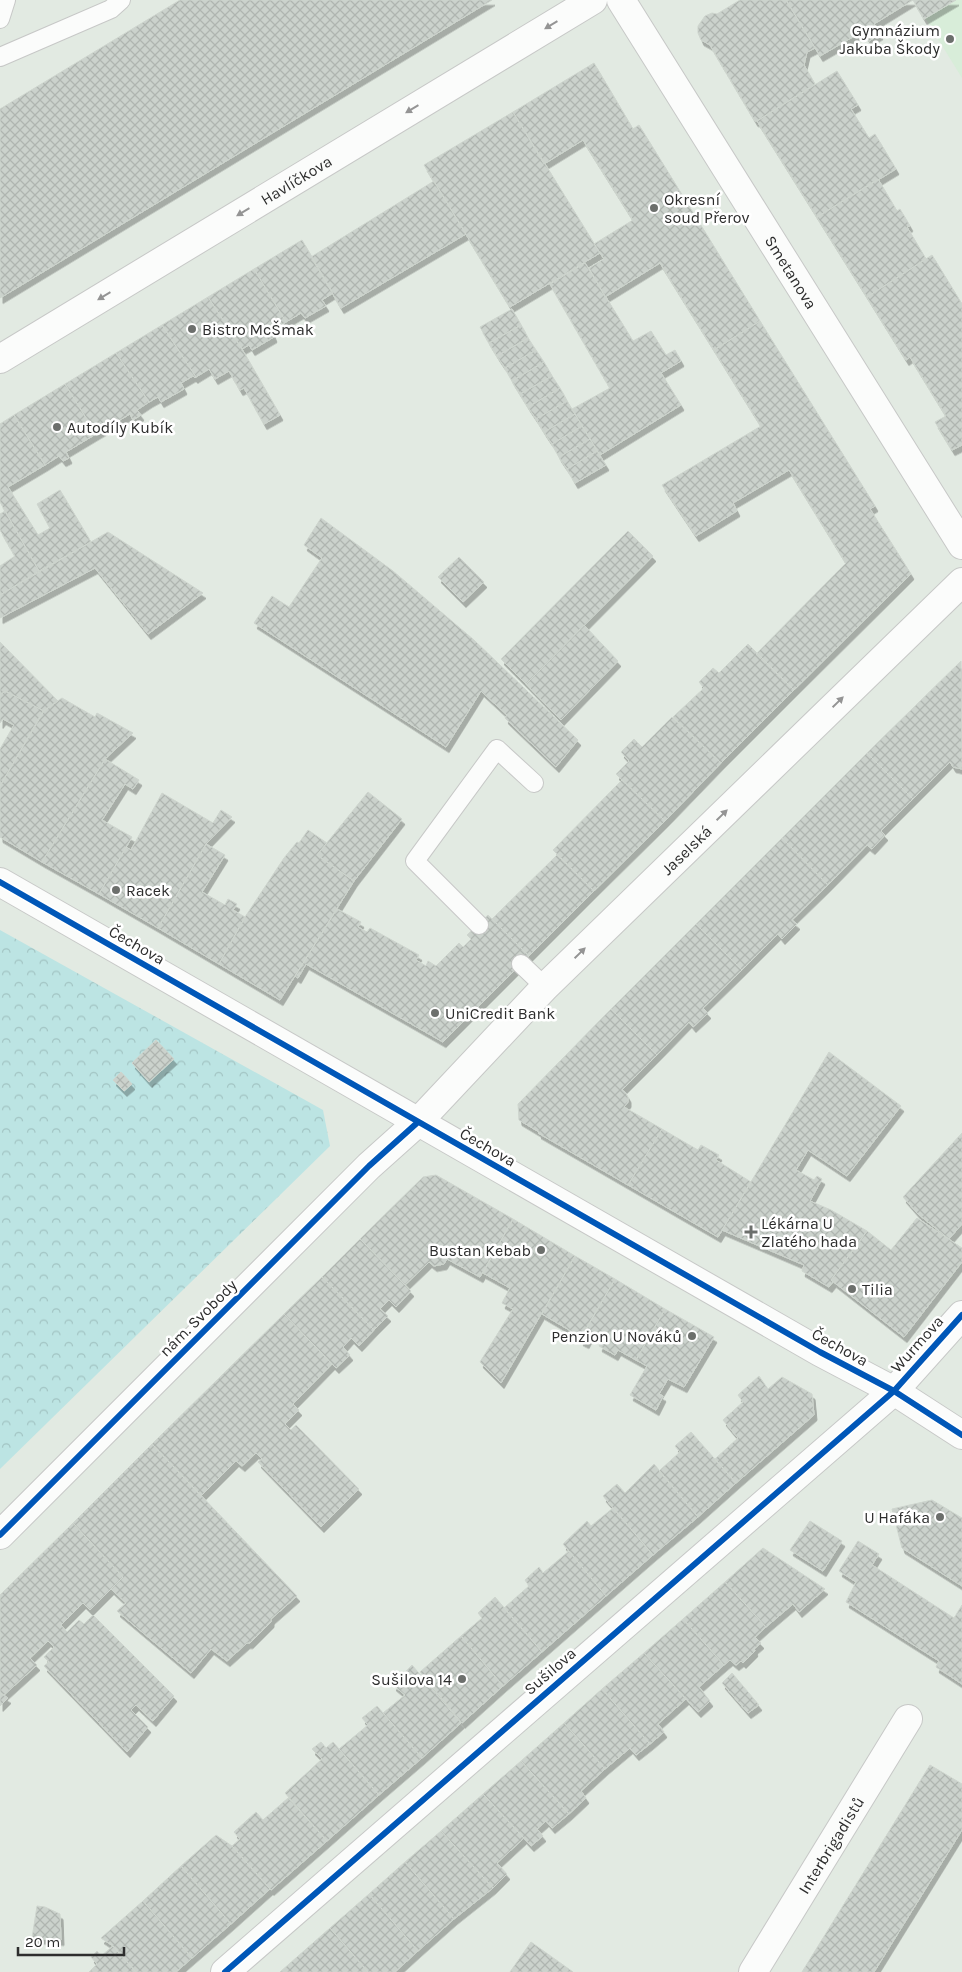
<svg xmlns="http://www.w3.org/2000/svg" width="962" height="1972" font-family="Karla,sans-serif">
<defs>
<pattern id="park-crowns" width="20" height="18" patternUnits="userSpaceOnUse" patternTransform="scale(1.25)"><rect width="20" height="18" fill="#bce4e3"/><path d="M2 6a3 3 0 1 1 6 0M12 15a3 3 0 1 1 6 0" fill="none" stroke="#a2c4c3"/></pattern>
<pattern id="building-cross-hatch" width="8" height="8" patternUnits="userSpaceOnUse" patternTransform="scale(1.25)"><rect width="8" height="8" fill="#cbd2cc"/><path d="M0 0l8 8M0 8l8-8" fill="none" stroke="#afb5b0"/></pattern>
<filter id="shadow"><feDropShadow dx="3" dy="5.5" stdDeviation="0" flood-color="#0004"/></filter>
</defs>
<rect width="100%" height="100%" fill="#e2eae2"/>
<path fill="#d8edd9" d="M 914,0 L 962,0 L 962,78 Z"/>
<path fill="url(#park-crowns)" d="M 0,930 L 323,1110 L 330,1146 L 0,1469 Z"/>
<path fill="url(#building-cross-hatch)" stroke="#ced5ce" filter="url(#shadow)" d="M 180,0 L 492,0 L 0,298 L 0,109 Z
M 740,0 L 786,0 L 815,48 L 807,52 L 804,65 L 815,84 L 757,121 L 755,121 L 710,45 L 701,40 L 698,33 L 698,26 L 705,16 L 712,13 L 717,14 Z
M 786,0 L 913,0 L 874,24 L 880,34 L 869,41 L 863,31 L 820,56 Z
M 913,0 L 956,0 L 924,19 Z
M 594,63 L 633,129 L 639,125 L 760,321 L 714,350 L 660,263 L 605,297 L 589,268 L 604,259 L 594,244 L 633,220 L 583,140 L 544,164 L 513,112 Z
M 837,71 L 858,105 L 851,109 L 869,138 L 875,134 L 896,169 L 817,217 L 757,121 Z
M 513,112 L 600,253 L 510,307 L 424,165 Z
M 878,179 L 897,211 L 900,209 L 910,226 L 907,227 L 926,259 L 867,297 L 817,217 Z
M 434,181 L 466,234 L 341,308 L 311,257 Z
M 302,240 L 333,293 L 322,300 L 326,306 L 305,318 L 301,313 L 286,322 L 254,269 Z
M 932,255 L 962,304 L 962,445 L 952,450 L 935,422 L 946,416 L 910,357 L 906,360 L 867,297 Z
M 585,263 L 633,341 L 651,331 L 666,355 L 675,350 L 681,361 L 661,373 L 681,405 L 600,455 L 572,409 L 610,388 L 550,284 Z
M 254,269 L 286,322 L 272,332 L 274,337 L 252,350 L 249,345 L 242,349 L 208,297 Z
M 208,297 L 242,349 L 280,415 L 264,424 L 244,388 L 240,390 L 229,371 L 215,379 L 209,369 L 196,377 L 162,325 Z
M 512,309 L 521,325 L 489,343 L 480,327 Z
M 760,321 L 875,506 L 870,509 L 911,574 L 794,690 L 756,654 L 846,563 L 789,470 L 733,503 L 737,511 L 696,536 L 662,485 L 761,426 L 714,350 Z
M 162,325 L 196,377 L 195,378 L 193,376 L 181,383 L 184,389 L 161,402 L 158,397 L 149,402 L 116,353 Z
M 521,325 L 528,338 L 497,356 L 489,343 Z
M 528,338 L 536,350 L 505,368 L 497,356 Z
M 536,350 L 544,362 L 512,381 L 505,368 Z
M 116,353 L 149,402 L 137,410 L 141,415 L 133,420 L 130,414 L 96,434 L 65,384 Z
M 544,362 L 552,376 L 520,394 L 512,381 Z
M 552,376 L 560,388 L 528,407 L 520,394 Z
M 65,384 L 96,434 L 66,452 L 69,458 L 63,461 L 59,456 L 45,465 L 14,415 Z
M 560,388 L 567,401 L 536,419 L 528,407 Z
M 567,401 L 575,414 L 544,432 L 536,419 Z
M 575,414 L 582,426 L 552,444 L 544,432 Z
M 14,415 L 45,465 L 8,487 L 38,535 L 50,528 L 37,504 L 60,490 L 91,542 L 39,571 L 0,502 L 0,424 Z
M 582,426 L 590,439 L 559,457 L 552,444 Z
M 590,439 L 597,451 L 567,469 L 559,457 Z
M 597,451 L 606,465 L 575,483 L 567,469 Z
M 5,511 L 39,571 L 0,595 L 0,566 L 15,556 L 0,530 L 0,514 Z
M 321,518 L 393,571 L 474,640 L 578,740 L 556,767 L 505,718 L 507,715 L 481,691 L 446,747 L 254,623 L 272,596 L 289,607 L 322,558 L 304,545 Z
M 628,531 L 653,556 L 526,684 L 501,659 Z
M 108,532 L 203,593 L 148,634 L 95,568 L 0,618 L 0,595 Z
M 459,557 L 484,582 L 463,602 L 438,577 Z
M 584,625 L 618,661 L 561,720 L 526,684 Z
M 0,642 L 58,701 L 44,711 L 5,691 L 0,695 Z
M 748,644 L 794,690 L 721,763 L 673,717 L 704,688 L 699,682 L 713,668 L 719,673 Z
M 961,661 L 962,769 L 953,767 L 950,762 L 913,799 L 867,753 Z
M 5,691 L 44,711 L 0,786 L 0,749 L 14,725 L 3,719 L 0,723 L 0,695 Z
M 62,698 L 95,717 L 97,713 L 133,733 L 105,759 L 42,862 L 0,837 L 0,786 L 43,711 Z
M 672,717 L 721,763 L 665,821 L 616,774 L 629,761 L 621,752 L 634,739 L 642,747 Z
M 867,753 L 913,799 L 881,831 L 885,835 L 872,849 L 867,845 L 828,885 L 782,838 Z
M 105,759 L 139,780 L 133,789 L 125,784 L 102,820 L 132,837 L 99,894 L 42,862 Z
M 622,780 L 665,821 L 594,891 L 553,850 Z
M 368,792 L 402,819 L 354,881 L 317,855 Z
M 162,793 L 213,823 L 221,810 L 232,817 L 206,844 L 158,928 L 99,894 L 126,847 L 131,850 Z
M 308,830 L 327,843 L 317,855 L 354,881 L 280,1000 L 219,964 L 245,917 L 284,858 L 297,842 L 299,843 Z
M 782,838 L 828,885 L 792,920 L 797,924 L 782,939 L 778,934 L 742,970 L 696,924 Z
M 206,844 L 225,855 L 202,892 L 225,905 L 228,899 L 237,904 L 233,910 L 245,917 L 219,964 L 158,928 Z
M 557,855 L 594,891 L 529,956 L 492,919 Z
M 337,909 L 361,922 L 358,927 L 367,932 L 370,928 L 419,955 L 416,960 L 426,966 L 428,961 L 436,966 L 459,943 L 463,947 L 471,939 L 467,935 L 488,915 L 529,956 L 443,1042 L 306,964 L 298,978 L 295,976 Z
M 696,924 L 742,970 L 703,1008 L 708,1013 L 693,1027 L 689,1022 L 657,1055 L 611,1009 Z
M 611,1009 L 657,1055 L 622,1090 L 625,1092 L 628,1097 L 628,1102 L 624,1107 L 662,1129 L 628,1185 L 538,1133 L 539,1132 L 519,1120 L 518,1104 Z
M 156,1040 L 174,1059 L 149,1082 L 132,1063 Z
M 829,1052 L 901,1106 L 847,1176 L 808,1150 L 796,1170 L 814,1180 L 817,1176 L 822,1179 L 810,1201 L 831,1210 L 867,1231 L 831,1280 L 833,1282 L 829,1287 L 802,1271 L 804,1265 L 722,1230 Z
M 121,1072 L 132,1084 L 124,1091 L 113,1080 Z
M 662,1129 L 698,1150 L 701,1145 L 719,1155 L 716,1160 L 751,1182 L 718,1237 L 628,1185 Z
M 962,1133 L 962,1224 L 949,1239 L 918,1214 L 903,1197 Z
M 436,1175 L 513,1219 L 480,1277 L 447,1259 L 444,1264 L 434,1266 L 429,1262 L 405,1285 L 360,1239 L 423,1177 Z
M 917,1218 L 962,1248 L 962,1262 L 904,1337 L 831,1280 L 867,1231 L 891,1250 Z
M 513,1219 L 575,1256 L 501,1383 L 480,1362 L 513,1309 L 502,1303 L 510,1288 L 483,1273 Z
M 360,1239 L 411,1291 L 396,1307 L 389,1300 L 380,1309 L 388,1316 L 374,1330 L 322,1277 Z
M 575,1256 L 615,1279 L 581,1337 L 542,1314 Z
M 322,1277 L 374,1330 L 359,1346 L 351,1338 L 343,1347 L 350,1355 L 336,1368 L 284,1314 Z
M 615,1279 L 665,1309 L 636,1360 L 618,1350 L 615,1355 L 599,1346 L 602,1340 L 591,1333 L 586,1343 L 580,1340 Z
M 665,1309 L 714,1337 L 684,1387 L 668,1379 L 659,1394 L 663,1396 L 656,1410 L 630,1395 L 647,1366 L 636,1360 Z
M 284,1314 L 332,1364 L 293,1404 L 299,1410 L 285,1424 L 291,1430 L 296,1425 L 359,1489 L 321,1527 L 258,1462 L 262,1459 L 256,1453 L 242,1466 L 236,1461 L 201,1496 L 152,1444 Z
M 759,1376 L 768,1389 L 782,1377 L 812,1394 L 814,1415 L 736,1483 L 715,1459 L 738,1438 L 723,1420 L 743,1402 L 738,1395 Z
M 691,1432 L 736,1483 L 698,1517 L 659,1471 L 680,1452 L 675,1446 Z
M 152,1444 L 297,1596 L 271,1619 L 271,1622 L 250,1643 L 247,1643 L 227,1661 L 211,1649 L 191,1673 L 117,1611 L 126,1603 L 111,1589 L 123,1577 L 73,1523 Z
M 654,1464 L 698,1517 L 653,1555 L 603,1496 L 617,1484 L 625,1493 Z
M 932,1500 L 962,1518 L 962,1586 L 902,1548 L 892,1509 Z
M 613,1508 L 653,1555 L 606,1596 L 563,1544 L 587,1521 L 591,1526 Z
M 810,1521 L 842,1541 L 823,1571 L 790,1550 Z
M 73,1523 L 123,1577 L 90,1610 L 83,1603 L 61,1625 L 67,1632 L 79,1620 L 84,1624 L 93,1615 L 174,1696 L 153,1721 L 136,1705 L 131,1710 L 148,1727 L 127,1752 L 44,1666 L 49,1662 L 44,1657 L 54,1647 L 48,1641 L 30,1658 L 37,1665 L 4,1695 L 0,1693 L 0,1595 Z
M 858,1541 L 879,1554 L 872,1565 L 954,1618 L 962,1605 L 962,1684 L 936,1667 L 939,1661 L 846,1602 L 856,1582 L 839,1571 Z
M 763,1548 L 825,1589 L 799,1612 L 793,1604 L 766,1627 L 725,1582 Z
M 569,1551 L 606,1596 L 542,1652 L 504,1608 L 529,1586 L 525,1580 L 539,1567 L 543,1573 Z
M 725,1582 L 766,1627 L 755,1637 L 761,1643 L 754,1649 L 755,1651 L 743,1663 L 741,1661 L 736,1665 L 730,1660 L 724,1665 L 683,1619 Z
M 495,1597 L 542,1652 L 503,1686 L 461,1636 L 482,1618 L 478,1613 Z
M 683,1619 L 724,1665 L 699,1687 L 710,1701 L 698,1712 L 644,1653 Z
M 461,1636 L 503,1686 L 462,1723 L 420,1672 Z
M 644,1653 L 686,1699 L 658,1724 L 664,1732 L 650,1744 L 602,1689 Z
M 412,1665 L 461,1723 L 422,1758 L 383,1713 L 405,1695 L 393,1685 Z
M 732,1673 L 759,1705 L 748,1713 L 722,1683 Z
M 602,1689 L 650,1744 L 636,1755 L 630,1748 L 605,1769 L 564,1723 Z
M 0,1693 L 8,1698 L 0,1706 Z
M 377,1706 L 422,1758 L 379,1795 L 339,1749 L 368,1725 L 362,1718 Z
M 564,1723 L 605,1769 L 581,1791 L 586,1798 L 569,1814 L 521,1761 Z
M 321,1742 L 326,1748 L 333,1742 L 379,1795 L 327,1841 L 285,1793 L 322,1759 L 312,1749 Z
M 521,1761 L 569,1814 L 552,1828 L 546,1821 L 537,1829 L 543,1836 L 531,1846 L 483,1794 Z
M 930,1765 L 962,1784 L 962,1830 L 874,1972 L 802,1972 Z
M 483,1794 L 524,1838 L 497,1863 L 507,1874 L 493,1888 L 441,1831 Z
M 288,1798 L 327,1841 L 271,1890 L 232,1846 L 240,1839 L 234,1832 L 256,1812 L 263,1820 Z
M 441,1831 L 493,1888 L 454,1919 L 405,1862 Z
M 216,1835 L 232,1846 L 270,1889 L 231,1924 L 181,1866 Z
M 405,1862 L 454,1919 L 418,1951 L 369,1894 Z
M 181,1866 L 231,1924 L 192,1958 L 143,1901 Z
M 369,1894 L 418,1951 L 395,1972 L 368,1972 L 330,1928 Z
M 143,1901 L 192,1958 L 176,1972 L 136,1972 L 113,1946 L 101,1938 Z
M 37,1906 L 45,1907 L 60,1914 L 61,1940 L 32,1938 Z
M 330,1928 L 368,1972 L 280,1972 Z
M 531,1942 L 573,1972 L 510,1972 Z
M 113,1946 L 136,1972 L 89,1972 L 97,1964 L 91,1957 L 97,1951 L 101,1956 Z"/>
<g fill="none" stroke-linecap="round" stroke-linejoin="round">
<defs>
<path id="service" d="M 0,19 L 6,0
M 0,57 L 111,9 L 121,0
M 479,925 L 415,861 L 497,749 L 534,783
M 521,964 L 545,987"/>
<g id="minor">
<path id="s1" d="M 621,0 L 962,545"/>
<path id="s2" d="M 0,359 L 593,0"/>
<path d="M 0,882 L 820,1352 L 894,1391 L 962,1435"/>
<path id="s3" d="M 0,1535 L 369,1166 L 417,1123 L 545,987 L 962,582"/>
<path d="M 225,1972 L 894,1391 L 962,1315"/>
<path id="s4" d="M 753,1972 L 908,1719"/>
</g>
</defs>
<use href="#service" stroke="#c7c8c7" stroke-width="20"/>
<use href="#minor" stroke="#c7c8c7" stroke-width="30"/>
<use href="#service" stroke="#fbfcfb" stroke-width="18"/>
<use href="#minor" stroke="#fbfcfb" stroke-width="28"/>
<defs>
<path id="cycleway" d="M 0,882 L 820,1352 L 894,1391 L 962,1435
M 0,1535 L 369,1166 L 417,1123
M 225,1972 L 894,1391 L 962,1315"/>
</defs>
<use href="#cycleway" stroke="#fff" stroke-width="9"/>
<use href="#cycleway" stroke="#0057b8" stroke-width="6"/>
</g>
<defs><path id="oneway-solid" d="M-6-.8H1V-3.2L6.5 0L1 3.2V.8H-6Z" transform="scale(1.25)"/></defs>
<g fill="#949494">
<use href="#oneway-solid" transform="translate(551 25) rotate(149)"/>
<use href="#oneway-solid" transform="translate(412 109) rotate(149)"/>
<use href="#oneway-solid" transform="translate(243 212) rotate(149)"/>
<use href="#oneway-solid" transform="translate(104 296) rotate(149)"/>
<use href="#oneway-solid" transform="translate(838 702) rotate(-44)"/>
<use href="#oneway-solid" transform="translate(722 815) rotate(-44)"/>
<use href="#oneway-solid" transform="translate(580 953) rotate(-44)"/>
</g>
<g fill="#6c6f6c" stroke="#fff" stroke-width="2">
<circle cx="950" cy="39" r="5"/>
<circle cx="654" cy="208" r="5"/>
<circle cx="192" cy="329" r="5"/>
<circle cx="57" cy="427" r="5"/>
<circle cx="116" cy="890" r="5"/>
<circle cx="435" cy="1013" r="5"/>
<path d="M748.5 1224.5h5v5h5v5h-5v5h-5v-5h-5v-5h5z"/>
<circle cx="541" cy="1250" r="5"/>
<circle cx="852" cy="1289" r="5"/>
<circle cx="692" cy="1336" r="5"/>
<circle cx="940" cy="1517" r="5"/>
<circle cx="462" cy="1679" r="5"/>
</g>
<g text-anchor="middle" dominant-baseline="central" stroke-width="5" stroke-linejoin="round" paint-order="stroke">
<g font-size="16" fill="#2d2d2d" stroke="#fff" text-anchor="start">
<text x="940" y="30" text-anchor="end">Gymnázium<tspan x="940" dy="18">Jakuba Škody</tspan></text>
<text x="664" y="199">Okresní<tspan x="664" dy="18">soud Přerov</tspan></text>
<text x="202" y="329">Bistro McŠmak</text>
<text x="67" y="427">Autodíly Kubík</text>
<text x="126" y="890">Racek</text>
<text x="445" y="1013">UniCredit Bank</text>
<text x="761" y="1223">Lékárna U<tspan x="761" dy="18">Zlatého hada</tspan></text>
<text x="531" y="1250" text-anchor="end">Bustan Kebab</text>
<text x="862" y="1289">Tilia</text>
<text x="682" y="1336" text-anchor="end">Penzion U Nováků</text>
<text x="930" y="1517" text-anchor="end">U Hafáka</text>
<text x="452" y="1679" text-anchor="end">Sušilova 14</text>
</g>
<g font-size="16" fill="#2d2d2d" stroke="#fff">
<text stroke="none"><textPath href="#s2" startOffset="346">Havlíčkova</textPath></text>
<text stroke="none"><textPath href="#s1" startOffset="321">Smetanova</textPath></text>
<text stroke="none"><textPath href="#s3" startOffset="970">Jaselská</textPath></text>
<text transform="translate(137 945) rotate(30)">Čechova</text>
<text transform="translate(488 1147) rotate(30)">Čechova</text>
<text transform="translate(198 1318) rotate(-45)">nám. Svobody</text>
<text transform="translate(917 1344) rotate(-48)">Wurmova</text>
<text transform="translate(840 1347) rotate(29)">Čechova</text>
<text transform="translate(550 1671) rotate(-41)">Sušilova</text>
<text stroke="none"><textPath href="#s4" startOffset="149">Interbrigadistů</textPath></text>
</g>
</g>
<path d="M18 1947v8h106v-8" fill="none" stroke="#2d2d2d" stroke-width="2.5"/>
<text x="25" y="1947" font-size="15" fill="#2d2d2d" stroke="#ffffff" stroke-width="4" paint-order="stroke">20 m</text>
</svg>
